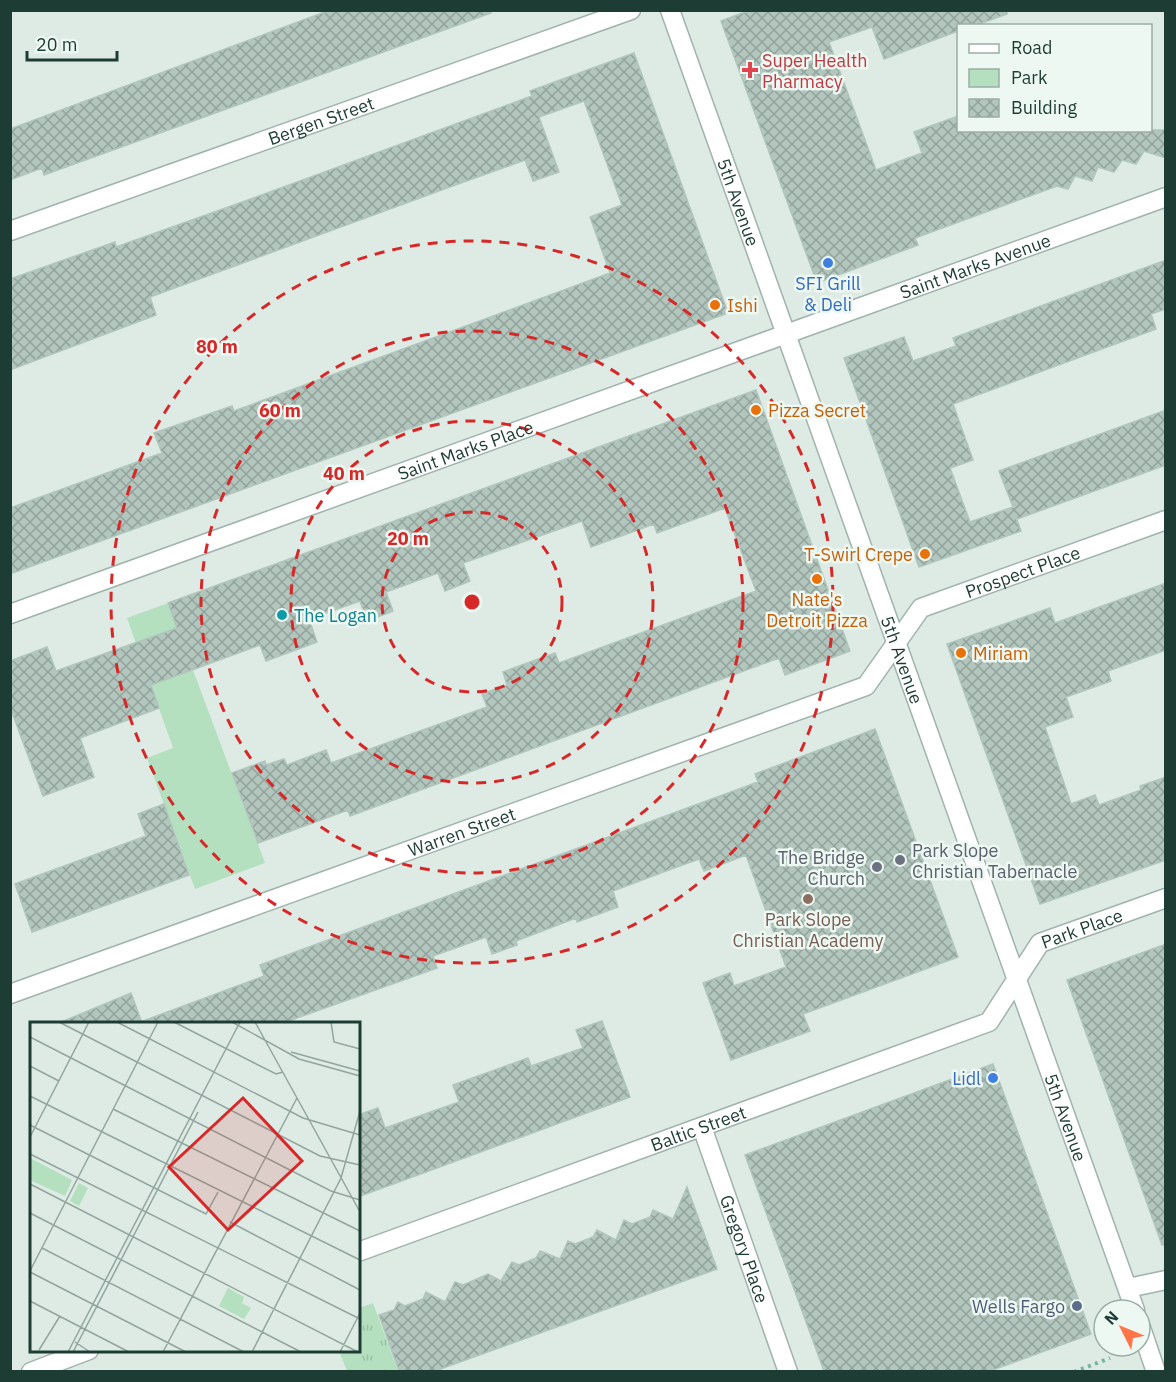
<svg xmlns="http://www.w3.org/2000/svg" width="1176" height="1382" font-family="'IBM Plex Sans',sans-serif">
<defs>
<pattern id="park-tufts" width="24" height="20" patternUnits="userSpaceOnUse" patternTransform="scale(1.5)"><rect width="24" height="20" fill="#b4e0bf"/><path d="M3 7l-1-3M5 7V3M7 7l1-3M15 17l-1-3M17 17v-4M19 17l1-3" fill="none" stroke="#9ac1a5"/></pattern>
<pattern id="building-cross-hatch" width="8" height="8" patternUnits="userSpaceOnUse" patternTransform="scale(1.5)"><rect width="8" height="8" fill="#b3c6be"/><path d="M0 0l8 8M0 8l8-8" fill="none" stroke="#91a29b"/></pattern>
</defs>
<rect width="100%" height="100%" fill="#deebe5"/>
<path fill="#b4e0bf" d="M 168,603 L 265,863 L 195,889 L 147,758 L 173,748 L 127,618 Z"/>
<path fill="url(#park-tufts)" d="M 373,1303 L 398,1371 L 347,1371 L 339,1351 L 358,1350 L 359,1308 Z"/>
<path fill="url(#building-cross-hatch)" stroke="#b0c6bc" stroke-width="1.5" d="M 330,10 L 491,10 L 491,13 L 44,175 L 42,168 L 10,180 L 10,129 Z
M 750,10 L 1007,10 L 1007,14 L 974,26 L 958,26 L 958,31 L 884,59 L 872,27 L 829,42 L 876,170 L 922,153 L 914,132 L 958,116 L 958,130 L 1166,130 L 1166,158 L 1144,151 L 1136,164 L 1122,160 L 1114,172 L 1098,167 L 1092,181 L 1075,176 L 1068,189 L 1057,186 L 915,238 L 918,245 L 817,283 L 721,21 Z
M 634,53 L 728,313 L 10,574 L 10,508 L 162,453 L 154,433 L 232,406 L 234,411 L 610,273 L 590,217 L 622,205 L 584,101 L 539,117 L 559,172 L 533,181 L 525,160 L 447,188 L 150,297 L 156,315 L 10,370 L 10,279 L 115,242 L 116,247 L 248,200 L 532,96 L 530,91 Z
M 1166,260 L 1166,309 L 1151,314 L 1156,329 L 953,404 L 973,460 L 950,468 L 970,522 L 1013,507 L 999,471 L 1166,410 L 1166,465 L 1017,519 L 1016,517 L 1021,531 L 919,567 L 844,358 L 904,337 L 913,361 L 956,346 L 953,338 Z
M 756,390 L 850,651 L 785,675 L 779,658 L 350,816 L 348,810 L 258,843 L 232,773 L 265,761 L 266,765 L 284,759 L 287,765 L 326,750 L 331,763 L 487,707 L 482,694 L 507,685 L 503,672 L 555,653 L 559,663 L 756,591 L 725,508 L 657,533 L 654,524 L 591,547 L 582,521 L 463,563 L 470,581 L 445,591 L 438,573 L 386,592 L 393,611 L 367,621 L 360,601 L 309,619 L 317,642 L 266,661 L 260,645 L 151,685 L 159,708 L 80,738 L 94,777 L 43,796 L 10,707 L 10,661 L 47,647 L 56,671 L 177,628 L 168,603 Z
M 1166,583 L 1166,650 L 1108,671 L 1111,681 L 1066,697 L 1073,717 L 1045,727 L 1071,804 L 1095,795 L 1099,805 L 1141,790 L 1140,786 L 1166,777 L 1166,860 L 1040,904 L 947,644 L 1050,608 L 1055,623 Z
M 875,729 L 958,957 L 803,1014 L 810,1031 L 731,1060 L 703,983 L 730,973 L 734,986 L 786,967 L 746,855 L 704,871 L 699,859 L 666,871 L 613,891 L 618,907 L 577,922 L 576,918 L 516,941 L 517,945 L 492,954 L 486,937 L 433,956 L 437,968 L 283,1023 L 143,1023 L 143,1021 L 264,976 L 260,965 L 758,782 L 755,774 Z
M 164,804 L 189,875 L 32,932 L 15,884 L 146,836 L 138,814 Z
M 1166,944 L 1166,1245 L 1162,1245 L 1067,980 Z
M 131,993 L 142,1023 L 59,1023 Z
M 602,1021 L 630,1097 L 358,1197 L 358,1115 L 378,1108 L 385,1128 L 459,1102 L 453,1085 L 528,1058 L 531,1066 L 583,1048 L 576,1030 Z
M 993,1064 L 1091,1334 L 990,1371 L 824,1371 L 745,1155 Z
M 687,1187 L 717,1269 L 435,1371 L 399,1371 L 379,1315 L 394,1310 L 398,1302 L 405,1306 L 423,1299 L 426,1292 L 445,1302 L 455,1282 L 463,1285 L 488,1274 L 501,1281 L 512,1262 L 519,1265 L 536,1258 L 540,1251 L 560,1259 L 568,1241 L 575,1244 L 593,1237 L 597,1230 L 616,1240 L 624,1220 L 632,1224 L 650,1217 L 653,1210 L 673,1219 Z"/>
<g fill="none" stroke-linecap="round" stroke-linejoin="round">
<defs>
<g id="minor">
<path id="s1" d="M 10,231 L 631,10"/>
<path id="s2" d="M 10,614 L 1166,197"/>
<path id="s3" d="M 10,994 L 866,686 L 921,608 L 1166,520"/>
<path id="s4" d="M 702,1127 L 788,1372"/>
<path id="s5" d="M 358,1252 L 989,1022 L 1040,943 L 1166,898"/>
<path d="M 1128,1288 L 1166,1280"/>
<path d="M 31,1372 L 89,1350"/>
</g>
<g id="tertiary">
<path id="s6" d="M 670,10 L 1135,1310"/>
<path d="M 1140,1325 L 1156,1372"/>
</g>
</defs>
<use href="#minor" stroke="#a0b3ac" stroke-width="21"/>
<use href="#tertiary" stroke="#a0b3ac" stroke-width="21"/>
<path stroke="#7ab3a1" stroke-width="4" stroke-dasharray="3 4.5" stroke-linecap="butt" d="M 1074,1372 L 1110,1358"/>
<use href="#minor" stroke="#fff" stroke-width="18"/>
<use href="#tertiary" stroke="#fff" stroke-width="18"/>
</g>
<g fill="none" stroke="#d62828" stroke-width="3" stroke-dasharray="10 8">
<circle cx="472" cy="602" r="90"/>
<circle cx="472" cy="602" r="181"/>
<circle cx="472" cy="602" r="271"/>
<circle cx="472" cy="602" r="361"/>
</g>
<path fill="#e0444e" stroke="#eef8f3" stroke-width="2" d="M747 61h6v6h6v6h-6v6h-6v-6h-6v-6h6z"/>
<g fill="#3f7fe0" stroke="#eef8f3" stroke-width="2">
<circle cx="828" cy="263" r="6"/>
<circle cx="993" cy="1078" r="6"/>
</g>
<g fill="#e8710a" stroke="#eef8f3" stroke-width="2">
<circle cx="715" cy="305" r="6"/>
<circle cx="756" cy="410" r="6"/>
<circle cx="925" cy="554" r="6"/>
<circle cx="817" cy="579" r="6"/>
<circle cx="961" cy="653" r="6"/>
</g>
<circle fill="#0f9aa8" stroke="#eef8f3" stroke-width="2" cx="282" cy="615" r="6"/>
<g fill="#6b7280" stroke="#eef8f3" stroke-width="2">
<circle cx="900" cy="860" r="6"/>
<circle cx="877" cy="867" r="6"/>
</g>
<circle fill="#8d6e63" stroke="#eef8f3" stroke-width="2" cx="808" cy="899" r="6"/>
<circle fill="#5c6f8a" stroke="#eef8f3" stroke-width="2" cx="1077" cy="1306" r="6"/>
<g text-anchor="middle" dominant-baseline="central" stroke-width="5" stroke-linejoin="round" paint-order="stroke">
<g font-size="18" fill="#be3a42" stroke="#eef8f3" text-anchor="start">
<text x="762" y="60">Super Health<tspan x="762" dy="21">Pharmacy</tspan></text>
</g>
<g font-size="18" fill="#1d3d34" stroke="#eef8f3">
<text stroke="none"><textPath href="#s1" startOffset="330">Bergen Street</textPath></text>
<text stroke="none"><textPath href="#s6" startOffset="204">5th Avenue</textPath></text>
<text stroke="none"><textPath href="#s2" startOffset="1026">Saint Marks Avenue</textPath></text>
<text stroke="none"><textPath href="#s2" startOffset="484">Saint Marks Place</textPath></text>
<text stroke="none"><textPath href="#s3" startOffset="1113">Prospect Place</textPath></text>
<text stroke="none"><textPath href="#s6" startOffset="690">5th Avenue</textPath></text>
<text stroke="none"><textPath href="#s3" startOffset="480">Warren Street</textPath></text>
<text stroke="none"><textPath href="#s5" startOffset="810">Park Place</textPath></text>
<text stroke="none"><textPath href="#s6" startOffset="1176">5th Avenue</textPath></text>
<text stroke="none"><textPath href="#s5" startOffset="362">Baltic Street</textPath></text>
<text stroke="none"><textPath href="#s4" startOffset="129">Gregory Place</textPath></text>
</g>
<g font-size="18" fill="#366cbe" stroke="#eef8f3">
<text x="828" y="283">SFI Grill<tspan x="828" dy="21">&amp; Deli</tspan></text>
<text x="981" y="1078" text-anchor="end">Lidl</text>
</g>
<g font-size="18" fill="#c56008" stroke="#eef8f3" text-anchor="start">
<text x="727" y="305">Ishi</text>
<text x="768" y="410">Pizza Secret</text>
<text x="913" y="554" text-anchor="end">T-Swirl Crepe</text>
<text x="817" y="599" text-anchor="middle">Nate's<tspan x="817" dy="21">Detroit Pizza</tspan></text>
<text x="973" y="653">Miriam</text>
</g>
<g font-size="18" fill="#0d838f" stroke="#eef8f3" text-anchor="start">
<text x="294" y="615">The Logan</text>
</g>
<g font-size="18" fill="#5b616d" stroke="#eef8f3" text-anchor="start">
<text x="912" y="850">Park Slope<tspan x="912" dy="21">Christian Tabernacle</tspan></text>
<text x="865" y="857" text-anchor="end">The Bridge<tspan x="865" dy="21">Church</tspan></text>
</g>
<g font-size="18" fill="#785e54" stroke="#eef8f3">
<text x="808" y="919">Park Slope<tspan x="808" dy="21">Christian Academy</tspan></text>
</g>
<g font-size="18" fill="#4e5e75" stroke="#eef8f3" text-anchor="end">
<text x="1065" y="1306">Wells Fargo</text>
</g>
</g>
<g transform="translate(30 1022)">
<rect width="330" height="330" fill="#deebe5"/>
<path d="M 49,161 L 58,166 L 49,184 L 40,179 Z" fill="#b4e0bf"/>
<path d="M 0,136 L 42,158 L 35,174 L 0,158 ZM 198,266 L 214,275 L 212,281 L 221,286 L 214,297 L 189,284 Z" fill="#b4e0bf"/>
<path fill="none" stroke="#91a59e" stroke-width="1.5" d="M 29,0 L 290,134 L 330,143M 87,0 L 273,96 L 330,113M 144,0 L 246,52 L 253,50M 202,0 L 269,37 L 330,54M 225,0 L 330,190M 301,0 L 304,20 L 330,27M 0,15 L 301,169 L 330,178M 261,30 L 330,49M 0,44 L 29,59M 0,74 L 330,238M 83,87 L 330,209M 0,103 L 176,192 L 188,170M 0,115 L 59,0M 0,132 L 330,297M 0,162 L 328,330M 0,191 L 271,330M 200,200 L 330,268M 12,226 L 214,330M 0,249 L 128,0M 0,250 L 156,330M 0,279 L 99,330M 45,320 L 60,330M 9,328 L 30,294M 38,330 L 210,0M 43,330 L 168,90M 133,330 L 267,76M 222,330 L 311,156 L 330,89M 310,330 L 330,291"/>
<path fill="#d62828" fill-opacity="0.15" stroke="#d62828" stroke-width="3" d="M 213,76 L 272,139 L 198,208 L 139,145 Z"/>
<rect width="330" height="330" fill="none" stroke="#1d3d34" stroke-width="3"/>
</g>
<circle cx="472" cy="602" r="9" fill="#d62828" stroke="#eef8f3" stroke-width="3"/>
<g font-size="18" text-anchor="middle" font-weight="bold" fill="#d62828" stroke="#eef8f3" stroke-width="5" stroke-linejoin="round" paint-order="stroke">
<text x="217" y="353">80 m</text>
<text x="280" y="417">60 m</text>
<text x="344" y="480">40 m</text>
<text x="408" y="545">20 m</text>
</g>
<rect width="1176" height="1382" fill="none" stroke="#1d3d34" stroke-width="24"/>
<rect x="957" y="24" width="195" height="108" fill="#eef8f3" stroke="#9aada7" stroke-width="1.5"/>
<rect x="969" y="44" width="30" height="9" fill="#ffffff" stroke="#9aada7" stroke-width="1.5"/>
<text x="1011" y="54" font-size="18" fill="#1d3d34">Road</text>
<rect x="969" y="69" width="30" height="18" fill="#b4e0bf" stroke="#9aada7" stroke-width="1.5"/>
<text x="1011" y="84" font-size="18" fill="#1d3d34">Park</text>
<rect x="969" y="99" width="30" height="18" fill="url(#building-cross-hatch)" stroke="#9aada7" stroke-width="1.5"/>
<text x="1011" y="114" font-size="18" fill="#1d3d34">Building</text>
<g transform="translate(1122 1328) rotate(313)"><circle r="28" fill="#eef8f3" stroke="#9aada7" stroke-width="1.5"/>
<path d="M0-4.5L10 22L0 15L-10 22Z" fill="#ff7548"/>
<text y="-9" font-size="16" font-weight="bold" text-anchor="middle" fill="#1d3d34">N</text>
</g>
<path d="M27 51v9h90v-9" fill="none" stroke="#1d3d34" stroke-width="3"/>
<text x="36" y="51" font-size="18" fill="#1d3d34" stroke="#eef8f3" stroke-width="4.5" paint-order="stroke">20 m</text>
</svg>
